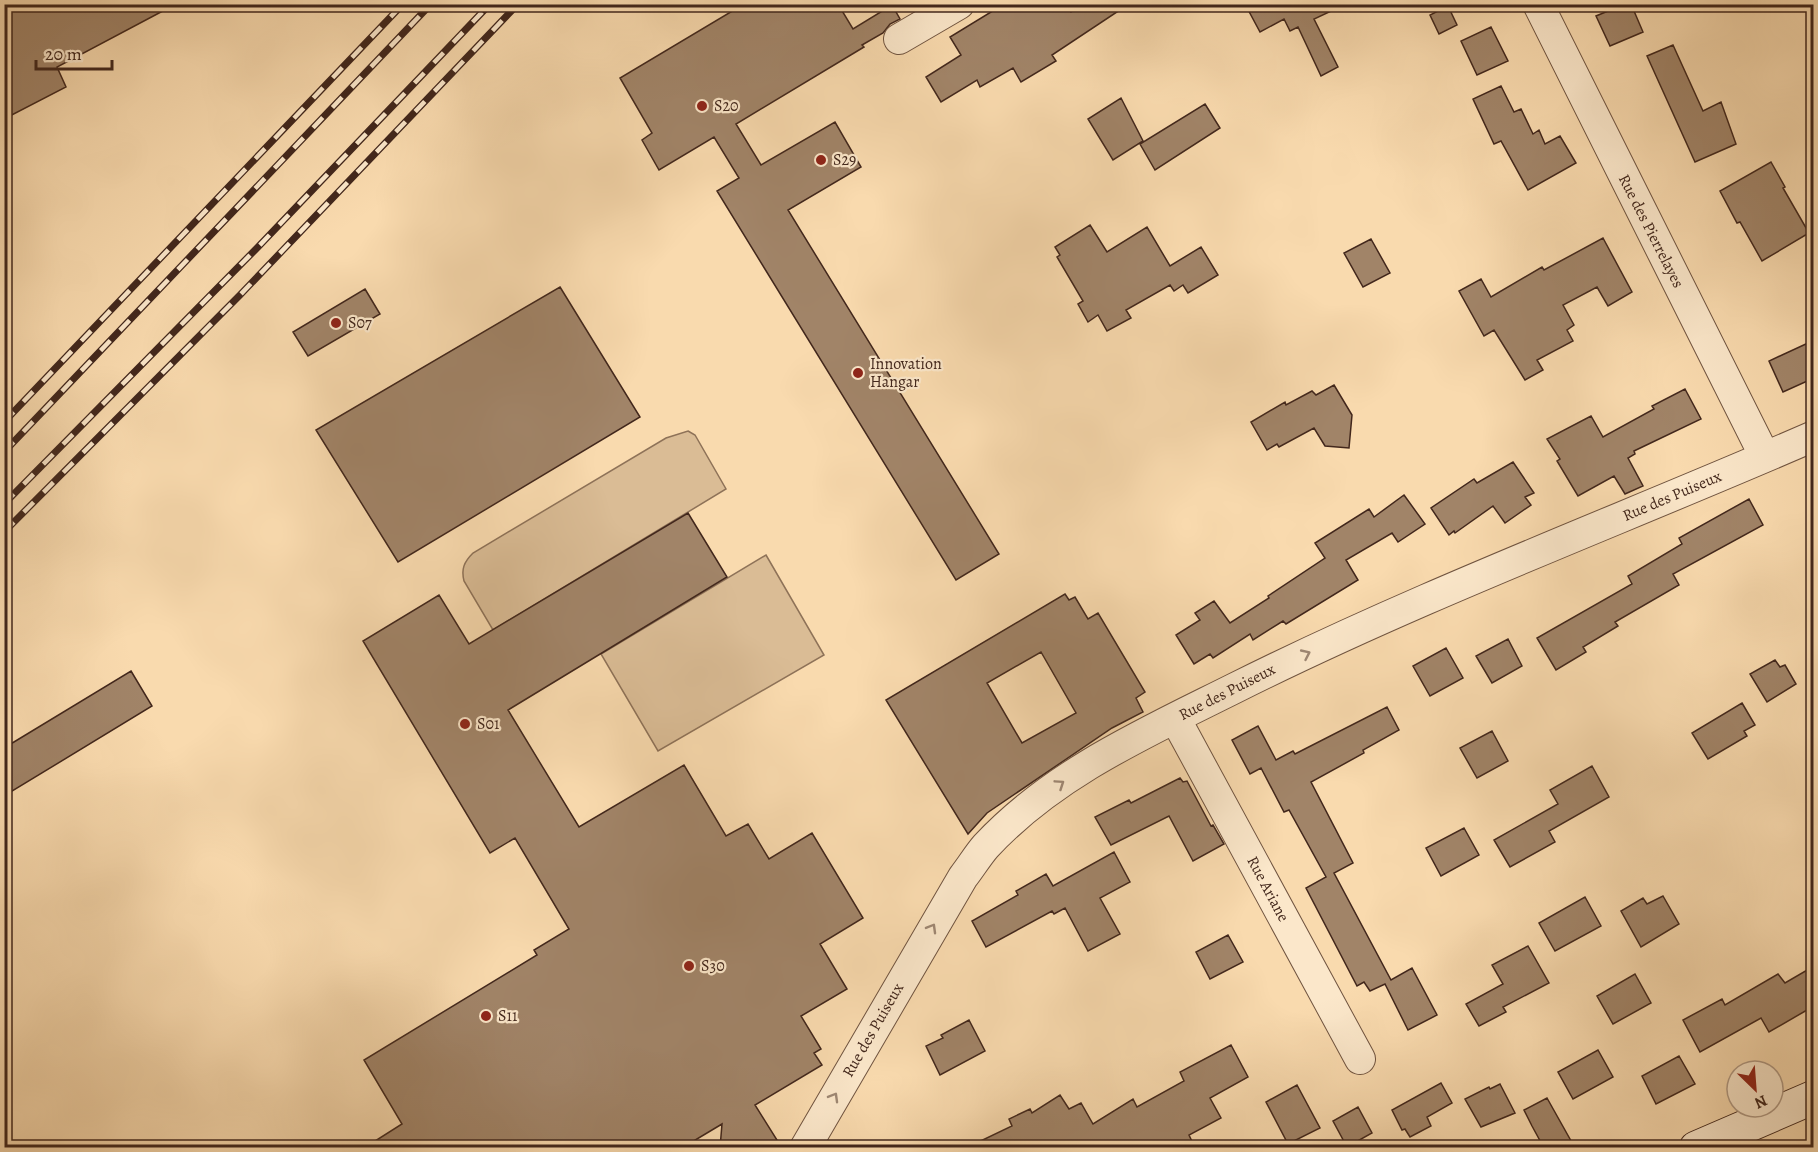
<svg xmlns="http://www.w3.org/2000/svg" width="1818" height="1152" font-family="Alegreya,serif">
<rect width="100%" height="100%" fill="#f9daae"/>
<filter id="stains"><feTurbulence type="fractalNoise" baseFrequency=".00333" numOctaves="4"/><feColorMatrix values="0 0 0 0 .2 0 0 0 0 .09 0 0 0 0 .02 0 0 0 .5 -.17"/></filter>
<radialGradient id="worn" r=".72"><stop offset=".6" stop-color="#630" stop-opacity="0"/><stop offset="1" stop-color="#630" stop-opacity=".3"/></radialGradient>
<path fill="#dabc95" stroke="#8e7258" stroke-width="1.5" d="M 688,431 L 695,435 L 726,489 L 493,630 L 464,581 C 461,569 464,562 473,553 L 666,438 Z
M 766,555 L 824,655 L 658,751 L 601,654 Z"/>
<path fill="#a18468" stroke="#42271c" stroke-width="1.5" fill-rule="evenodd" d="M 4,4 L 176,4 L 57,67 L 66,87 L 4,119 Z
M 744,4 L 838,4 L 853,29 L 892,5 L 900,19 L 890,24 L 883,33 L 862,45 L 864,47 L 736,124 L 761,165 L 835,122 L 861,167 L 788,210 L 999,554 L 956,580 L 717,191 L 739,178 L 714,137 L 659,170 L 642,140 L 652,133 L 620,78 Z
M 1004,4 L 1067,4 L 1071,12 L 1083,4 L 1129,4 L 1052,55 L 1056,61 L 1021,82 L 1013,68 L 980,87 L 977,80 L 941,102 L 926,77 L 961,55 L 950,37 Z
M 1245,4 L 1346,4 L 1314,19 L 1338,67 L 1321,76 L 1298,27 L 1290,31 L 1284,19 L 1260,32 Z
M 1625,4 L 1631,4 L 1643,32 L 1610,46 L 1596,16 Z
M 1448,6 L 1457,25 L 1439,34 L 1430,15 Z
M 1491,27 L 1508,61 L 1477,75 L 1461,41 Z
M 1673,45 L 1703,111 L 1721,102 L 1736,144 L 1695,162 L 1647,56 Z
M 1501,86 L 1514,112 L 1521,109 L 1533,134 L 1539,130 L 1545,144 L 1560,136 L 1576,163 L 1528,190 L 1501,141 L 1494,144 L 1473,99 Z
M 1121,98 L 1143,141 L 1113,160 L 1088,119 Z
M 1205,104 L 1220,128 L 1155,170 L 1140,144 Z
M 1771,162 L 1785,187 L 1783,188 L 1809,233 L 1762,261 L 1740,222 L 1737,223 L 1720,191 Z
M 1090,225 L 1107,252 L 1147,227 L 1170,266 L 1201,247 L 1218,275 L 1188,293 L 1183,285 L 1174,291 L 1170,285 L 1126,310 L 1131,318 L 1107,331 L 1098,315 L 1088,322 L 1078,304 L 1083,301 L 1057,257 L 1060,255 L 1055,247 Z
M 1603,238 L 1632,292 L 1608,306 L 1597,287 L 1563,305 L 1574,325 L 1567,330 L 1573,341 L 1537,360 L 1543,370 L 1525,380 L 1494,330 L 1484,336 L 1459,291 L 1481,279 L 1491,297 L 1542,267 L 1544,270 Z
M 1371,239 L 1390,273 L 1363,287 L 1344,253 Z
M 560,287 L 640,417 L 398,562 L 316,430 Z
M 365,289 L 380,314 L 308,356 L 293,332 Z
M 1808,343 L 1814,354 L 1814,378 L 1783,392 L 1769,361 Z
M 1334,385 L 1352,415 L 1349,448 L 1325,446 L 1314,428 L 1279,447 L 1277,444 L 1267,450 L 1251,422 L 1285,402 L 1286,405 L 1312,391 L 1316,395 Z
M 1685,389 L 1701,419 L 1634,451 L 1635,454 L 1628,458 L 1643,486 L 1625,494 L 1614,476 L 1578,496 L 1557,461 L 1560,459 L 1547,439 L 1591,416 L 1603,437 L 1654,409 L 1652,406 Z
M 1513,462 L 1534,493 L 1525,497 L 1531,505 L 1505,523 L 1493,506 L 1455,533 L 1454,531 L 1449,535 L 1431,508 L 1474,479 L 1477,483 Z
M 1404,495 L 1425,524 L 1398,542 L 1392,533 L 1346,560 L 1358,580 L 1286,624 L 1283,621 L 1253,640 L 1250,634 L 1213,658 L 1210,654 L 1194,664 L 1176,635 L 1200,620 L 1195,613 L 1214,601 L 1230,623 L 1269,598 L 1268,596 L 1325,558 L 1315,543 L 1369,509 L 1374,517 Z
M 1749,499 L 1763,525 L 1673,574 L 1679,585 L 1615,622 L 1618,626 L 1583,647 L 1586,652 L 1556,670 L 1537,638 L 1632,584 L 1628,576 L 1682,544 L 1679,538 Z
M 688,513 L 727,577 L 508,710 L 579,827 L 684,765 L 726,836 L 748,824 L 769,859 L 812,833 L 863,918 L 820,944 L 847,989 L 801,1016 L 821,1049 L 814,1053 L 822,1065 L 755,1105 L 782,1148 L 720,1148 L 722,1124 L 682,1148 L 364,1148 L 402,1124 L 364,1060 L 537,955 L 534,950 L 569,929 L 515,838 L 490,853 L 363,641 L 439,595 L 469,644 Z
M 1065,594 L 1069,600 L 1075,597 L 1088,619 L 1098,613 L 1145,692 L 1136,698 L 1143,712 L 1112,728 L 987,813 L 968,834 L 886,700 ZM 1041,652 L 1076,713 L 1022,743 L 987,683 Z
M 1508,639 L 1522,666 L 1492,683 L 1476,656 Z
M 1446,648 L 1463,678 L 1430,696 L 1413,666 Z
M 1775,660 L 1780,667 L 1785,665 L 1796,684 L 1767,702 L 1750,674 Z
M 131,671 L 152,706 L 4,796 L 4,748 Z
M 1742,703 L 1755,725 L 1744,731 L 1747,736 L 1708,759 L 1692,733 Z
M 1387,707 L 1399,730 L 1363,750 L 1364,753 L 1311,782 L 1353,863 L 1334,873 L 1391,980 L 1412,968 L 1437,1015 L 1408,1030 L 1385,984 L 1370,991 L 1364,982 L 1357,986 L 1306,888 L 1326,877 L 1289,810 L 1284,812 L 1261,768 L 1250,774 L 1232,740 L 1258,726 L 1276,760 L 1293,751 L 1295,754 Z
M 1492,731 L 1508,761 L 1477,778 L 1460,748 Z
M 1592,766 L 1609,797 L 1549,831 L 1555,842 L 1510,867 L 1494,840 L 1558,804 L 1550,790 Z
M 1180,778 L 1183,782 L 1187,781 L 1211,826 L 1213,825 L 1224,844 L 1193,861 L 1169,816 L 1111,845 L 1095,817 L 1129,800 L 1131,803 Z
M 1464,828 L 1479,855 L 1441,876 L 1426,848 Z
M 1114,852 L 1130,882 L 1100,898 L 1120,934 L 1088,951 L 1065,908 L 1054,914 L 1052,911 L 986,947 L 972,921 L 1018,895 L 1016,891 L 1046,874 L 1053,886 Z
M 1663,896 L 1679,924 L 1641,947 L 1621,911 L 1643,898 L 1647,904 Z
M 1585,897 L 1601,926 L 1555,951 L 1539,923 Z
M 1228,935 L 1243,962 L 1210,979 L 1196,952 Z
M 1528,946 L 1549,983 L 1503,1007 L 1506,1012 L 1479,1026 L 1466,1004 L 1503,984 L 1492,965 Z
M 1814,966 L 1814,1006 L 1769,1032 L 1761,1018 L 1700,1052 L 1683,1020 L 1722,999 L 1725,1005 L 1778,974 L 1785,983 Z
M 1635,974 L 1651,1003 L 1613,1024 L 1597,996 Z
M 969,1020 L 985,1051 L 940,1075 L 926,1046 L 943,1038 L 941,1035 Z
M 1231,1045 L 1248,1077 L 1210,1098 L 1221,1118 L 1189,1135 L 1195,1148 L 966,1148 L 1012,1126 L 1009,1119 L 1030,1109 L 1032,1113 L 1060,1095 L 1069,1109 L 1081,1103 L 1093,1124 L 1133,1099 L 1137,1107 L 1184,1081 L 1180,1072 Z
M 1598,1050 L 1613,1077 L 1573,1099 L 1558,1072 Z
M 1679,1056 L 1695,1084 L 1656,1104 L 1642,1076 Z
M 1441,1083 L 1452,1103 L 1427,1117 L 1431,1126 L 1410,1137 L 1405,1129 L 1402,1130 L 1392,1110 Z
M 1500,1084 L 1515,1113 L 1481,1127 L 1465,1099 L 1489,1087 L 1490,1089 Z
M 1297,1085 L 1320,1128 L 1288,1144 L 1266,1102 Z
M 1547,1098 L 1575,1148 L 1544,1148 L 1532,1126 L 1524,1110 Z
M 1358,1107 L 1372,1133 L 1347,1147 L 1333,1121 Z"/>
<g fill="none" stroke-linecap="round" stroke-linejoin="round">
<defs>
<path id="street" d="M 1538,4 L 1765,457
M 899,39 L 959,4
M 1175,718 L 1360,1059
M 805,1148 L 963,877 C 971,867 978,855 986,846 C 1054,773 1147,732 1235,688 C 1423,594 1621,520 1814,436"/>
<path id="secondary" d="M 1696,1148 L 1814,1097"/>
</defs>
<use href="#street" stroke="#705440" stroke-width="32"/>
<use href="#secondary" stroke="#42271c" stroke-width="35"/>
<use href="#street" stroke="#fbe7ca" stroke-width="30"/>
<use href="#secondary" stroke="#fbe7ca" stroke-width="33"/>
<defs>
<path id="rail" d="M 4,422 L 403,4
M 4,452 L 431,4
M 4,504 L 258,247 L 490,4
M 4,532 L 240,295 L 518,4"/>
</defs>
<use href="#rail" stroke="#42271c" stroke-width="7"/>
<use href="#rail" stroke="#fbe7ca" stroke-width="4.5" stroke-dasharray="14" stroke-linecap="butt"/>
</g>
<defs><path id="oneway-chevron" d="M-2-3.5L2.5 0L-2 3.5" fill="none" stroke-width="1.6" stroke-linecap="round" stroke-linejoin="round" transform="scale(1.5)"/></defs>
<g stroke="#9e8773">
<use href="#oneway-chevron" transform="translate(1306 654) rotate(-25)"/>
<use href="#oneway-chevron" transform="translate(1060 784) rotate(-34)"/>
<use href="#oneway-chevron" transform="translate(932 928) rotate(-60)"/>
<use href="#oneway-chevron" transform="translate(834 1097) rotate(-60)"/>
</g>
<g fill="#8f2418" stroke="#fbe7ca" stroke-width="2">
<circle cx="702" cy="106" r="6"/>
<circle cx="821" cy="160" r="6"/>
<circle cx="336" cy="323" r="6"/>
<circle cx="858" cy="373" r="6"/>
<circle cx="465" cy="724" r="6"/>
<circle cx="689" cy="966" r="6"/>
<circle cx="486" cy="1016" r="6"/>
</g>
<g text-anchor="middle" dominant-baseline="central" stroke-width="4.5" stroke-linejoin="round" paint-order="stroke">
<g font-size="16" fill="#42271c" stroke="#fbe7ca" text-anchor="start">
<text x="714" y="106">S20</text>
<text x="833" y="160">S29</text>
<text x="348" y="323">S07</text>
<text x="870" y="364">Innovation<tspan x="870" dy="18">Hangar</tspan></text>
<text x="477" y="724">S01</text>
<text x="701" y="966">S30</text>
<text x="498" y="1016">S11</text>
</g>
<g font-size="16" fill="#42271c" stroke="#fbe7ca">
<text transform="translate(1651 231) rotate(63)">Rue des Pierrelayes</text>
<text transform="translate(1672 496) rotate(-23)">Rue des Puiseux</text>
<text transform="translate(1227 692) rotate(-27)">Rue des Puiseux</text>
<text transform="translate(1268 889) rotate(62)">Rue Ariane</text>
<text transform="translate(873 1030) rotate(-60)">Rue des Puiseux</text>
</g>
</g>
<rect width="1818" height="1152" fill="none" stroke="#f9daae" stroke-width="24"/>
<rect x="6" y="6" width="1806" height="1140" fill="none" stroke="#42271c" stroke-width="3"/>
<rect x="12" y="12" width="1794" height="1128" fill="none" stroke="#42271c" stroke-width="1.5"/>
<g transform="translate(1755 1089) rotate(155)"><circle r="28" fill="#fbe7ca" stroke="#b19a84" stroke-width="1.5"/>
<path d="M0-4.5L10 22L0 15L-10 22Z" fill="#8f2418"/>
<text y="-9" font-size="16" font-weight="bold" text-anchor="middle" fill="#42271c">N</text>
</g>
<path d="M36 60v9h76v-9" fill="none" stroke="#42271c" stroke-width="3"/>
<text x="45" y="60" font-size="18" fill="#42271c" stroke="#fbe7ca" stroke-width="4.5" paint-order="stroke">20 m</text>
<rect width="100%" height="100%" filter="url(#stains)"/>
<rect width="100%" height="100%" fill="url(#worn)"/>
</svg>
